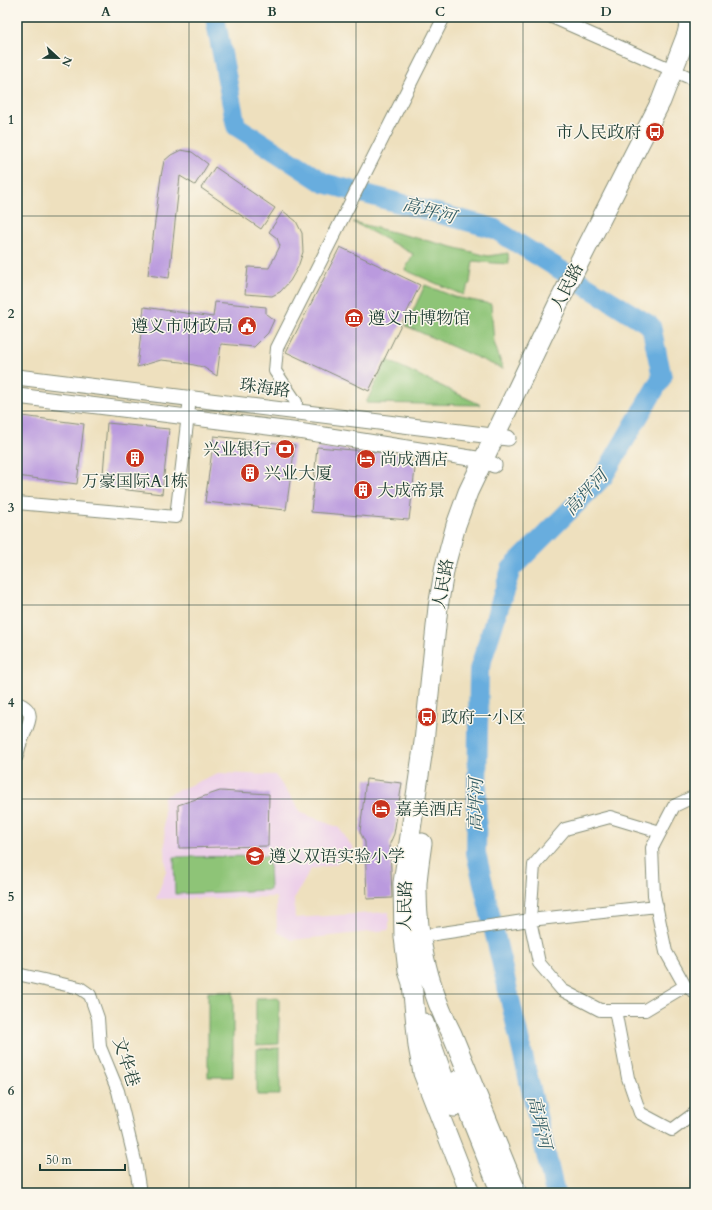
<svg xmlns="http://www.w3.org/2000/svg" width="712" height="1210" font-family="Cardo,'Noto Serif SC',serif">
<rect width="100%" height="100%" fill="#fbf7ec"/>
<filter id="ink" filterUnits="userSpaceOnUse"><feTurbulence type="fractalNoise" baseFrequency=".025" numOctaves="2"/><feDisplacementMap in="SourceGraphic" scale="8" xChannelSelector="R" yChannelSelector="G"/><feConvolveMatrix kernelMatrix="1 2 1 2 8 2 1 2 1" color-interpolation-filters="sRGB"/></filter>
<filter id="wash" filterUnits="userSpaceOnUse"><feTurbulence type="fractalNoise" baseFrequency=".012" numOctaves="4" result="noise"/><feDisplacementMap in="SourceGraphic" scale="16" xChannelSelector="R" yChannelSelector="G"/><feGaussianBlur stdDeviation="0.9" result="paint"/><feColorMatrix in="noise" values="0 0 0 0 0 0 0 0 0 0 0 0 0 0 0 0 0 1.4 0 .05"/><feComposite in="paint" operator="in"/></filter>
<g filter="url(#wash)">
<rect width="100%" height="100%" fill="#eee0be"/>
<path fill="#edd0e9" d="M 218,773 L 275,775 L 302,813 L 339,828 L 354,849 L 336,864 L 311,869 L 294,899 L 295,918 L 389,912 L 389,930 L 292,940 L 277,932 L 276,897 L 156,899 L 166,871 L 163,797 Z"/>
<path fill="#8ec477" stroke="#568056" d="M 353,222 L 488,256 L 508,253 L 509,264 L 493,263 L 473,261 L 470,283 L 463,295 L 405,270 L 413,254 Z
M 425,285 L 455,297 L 491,304 L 494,342 L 503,369 L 406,326 Z
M 387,360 L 481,405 L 366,403 Z
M 269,856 L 270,890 L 175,894 L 174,857 Z
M 208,992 L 233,992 L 233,1077 L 208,1077 Z
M 256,998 L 279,998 L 279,1044 L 256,1045 Z
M 280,1048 L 280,1095 L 257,1095 L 257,1049 Z"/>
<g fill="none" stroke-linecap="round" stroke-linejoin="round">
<path stroke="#68adde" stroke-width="20" d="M 215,17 L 236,126 L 324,183 L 493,228 L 651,326 L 662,377 L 603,477 L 511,569 L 479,670 L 476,853 L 555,1193"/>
</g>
<g id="blocks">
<path fill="#ba9ade" d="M 181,150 L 192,152 L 208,164 L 195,185 L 180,176 L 169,278 L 148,275 L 161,176 L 164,161 L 171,155 Z
M 215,167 L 275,208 L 261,229 L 201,188 Z
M 283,211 L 296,221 L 302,233 L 303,252 L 298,267 L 290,281 L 280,292 L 272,296 L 245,294 L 248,267 L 269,268 L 280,246 L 277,238 L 269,232 Z
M 340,247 L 420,285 L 369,391 L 286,352 Z
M 215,302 L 266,307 L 266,314 L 274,320 L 268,333 L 254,347 L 221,344 L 217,376 L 203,367 L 181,362 L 161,360 L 137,367 L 144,307 L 213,317 Z
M 22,416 L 84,424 L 77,484 L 17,476 L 17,449 Z
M 107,423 L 169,429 L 162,494 L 102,487 Z
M 214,436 L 295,445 L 286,510 L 205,502 Z
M 317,447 L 401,454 L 409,457 L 415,469 L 409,520 L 311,512 Z
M 366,779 L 402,783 L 394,834 L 390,843 L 392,898 L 367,899 L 365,842 L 360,832 Z
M 220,791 L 269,794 L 268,846 L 179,848 L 178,805 Z"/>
</g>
</g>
<g filter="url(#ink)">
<use href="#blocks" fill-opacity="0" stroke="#868e79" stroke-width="1"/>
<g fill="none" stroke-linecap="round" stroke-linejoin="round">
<defs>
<path id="minor" d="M 552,17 L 695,80
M 295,411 L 296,402 L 275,371 L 277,348 L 444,17
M 17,503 L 176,517 L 190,398
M 17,703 C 37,710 29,723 23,737 C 20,743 18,750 17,756
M 695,796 L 674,806 L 652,848 L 654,895 L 666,952 L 685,986 L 695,992
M 660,832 L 610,817 L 565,829 L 534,865 L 530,920 L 539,963 L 562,990 L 600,1010 L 645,1010 L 685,986
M 415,937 L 530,920 L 657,906
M 17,974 L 80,988 L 90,995 L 98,1018 L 100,1047 L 118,1091 L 135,1161 L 140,1193
M 615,1010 L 628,1078 L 640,1113 L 672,1130 L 695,1113"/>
<path id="tertiary" d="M 17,377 L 508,438
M 17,396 L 292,430 L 483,460 L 494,465"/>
<path id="primary" d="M 422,843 C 420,857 418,870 417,883 C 416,935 428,987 452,1034 L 517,1193
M 424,1023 L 454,1107
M 458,1080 L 466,1106 L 501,1193
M 470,1193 L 423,1073 L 418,1046 L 412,983 L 408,971 L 404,937 L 403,883 L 424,742 L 438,607 L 445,566 L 456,525 L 468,492 L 558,304 L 661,101 L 687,34 L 691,17"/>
</defs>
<use href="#minor" stroke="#868e79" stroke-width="14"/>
<use href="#tertiary" stroke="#868e79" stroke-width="17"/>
<use href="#primary" stroke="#868e79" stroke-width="21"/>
<use href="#minor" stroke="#fff" stroke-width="12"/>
<use href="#tertiary" stroke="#fff" stroke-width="15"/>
<use href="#primary" stroke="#fff" stroke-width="19"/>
</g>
</g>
<path fill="none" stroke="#1f3d34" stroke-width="1" stroke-opacity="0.55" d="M 189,17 L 189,1193M 356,17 L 356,1193M 523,17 L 523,1193M 17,216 L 695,216M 17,411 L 695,411M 17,605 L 695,605M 17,799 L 695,799M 17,994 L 695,994"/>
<defs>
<symbol id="bus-disc" viewBox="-11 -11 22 22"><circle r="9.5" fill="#c8321e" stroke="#fbf7ec"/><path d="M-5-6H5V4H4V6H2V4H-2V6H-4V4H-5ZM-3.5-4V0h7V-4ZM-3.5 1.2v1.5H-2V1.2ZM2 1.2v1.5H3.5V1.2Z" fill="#fff"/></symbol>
<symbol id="museum-disc" viewBox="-11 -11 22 22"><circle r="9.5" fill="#c8321e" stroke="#fbf7ec"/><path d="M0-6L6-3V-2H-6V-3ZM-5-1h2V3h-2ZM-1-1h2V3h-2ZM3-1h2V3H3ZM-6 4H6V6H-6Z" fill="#fff"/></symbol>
<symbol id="civic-disc" viewBox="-11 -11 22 22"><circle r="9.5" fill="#c8321e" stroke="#fbf7ec"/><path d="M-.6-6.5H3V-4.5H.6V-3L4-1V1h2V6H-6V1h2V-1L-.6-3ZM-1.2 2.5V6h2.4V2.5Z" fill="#fff"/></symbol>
<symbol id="bank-disc" viewBox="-11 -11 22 22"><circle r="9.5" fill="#c8321e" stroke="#fbf7ec"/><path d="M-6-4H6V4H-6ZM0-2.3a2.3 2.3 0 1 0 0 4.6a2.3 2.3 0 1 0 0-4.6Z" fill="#fff"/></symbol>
<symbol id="building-disc" viewBox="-11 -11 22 22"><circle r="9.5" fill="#c8321e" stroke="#fbf7ec"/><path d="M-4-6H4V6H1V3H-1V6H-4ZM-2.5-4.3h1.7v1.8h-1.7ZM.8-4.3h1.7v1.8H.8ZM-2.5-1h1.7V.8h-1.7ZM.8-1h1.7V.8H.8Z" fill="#fff"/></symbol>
<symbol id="hotel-disc" viewBox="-11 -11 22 22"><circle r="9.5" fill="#c8321e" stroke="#fbf7ec"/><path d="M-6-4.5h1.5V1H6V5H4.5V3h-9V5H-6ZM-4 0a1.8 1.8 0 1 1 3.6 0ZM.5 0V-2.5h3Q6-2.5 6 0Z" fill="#fff"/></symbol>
<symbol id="school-disc" viewBox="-11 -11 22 22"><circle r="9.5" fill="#c8321e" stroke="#fbf7ec"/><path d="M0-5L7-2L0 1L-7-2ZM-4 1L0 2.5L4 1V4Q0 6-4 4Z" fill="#fff"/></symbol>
</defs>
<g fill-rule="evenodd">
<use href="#bus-disc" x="644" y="121" width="22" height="22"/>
<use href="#museum-disc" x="343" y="307" width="22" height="22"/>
<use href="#civic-disc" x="236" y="315" width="22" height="22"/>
<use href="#bank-disc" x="274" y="438" width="22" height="22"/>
<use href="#building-disc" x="124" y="447" width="22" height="22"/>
<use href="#hotel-disc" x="355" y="448" width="22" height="22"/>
<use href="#building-disc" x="239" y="462" width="22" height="22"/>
<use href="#building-disc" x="352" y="479" width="22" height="22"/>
<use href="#bus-disc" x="416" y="706" width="22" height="22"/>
<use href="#hotel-disc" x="370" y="798" width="22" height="22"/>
<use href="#school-disc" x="244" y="845" width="22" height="22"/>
</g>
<g text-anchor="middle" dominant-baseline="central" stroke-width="3" stroke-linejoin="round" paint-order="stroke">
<g font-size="17" fill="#1f3d34" stroke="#fbf7ec" text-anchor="start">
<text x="641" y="132" text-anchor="end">市人民政府</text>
<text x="368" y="318">遵义市博物馆</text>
<text x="233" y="326" text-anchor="end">遵义市财政局</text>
<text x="271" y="449" text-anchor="end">兴业银行</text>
<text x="380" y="459">尚成酒店</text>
<text x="264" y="473">兴业大厦</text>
<text x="135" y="481" text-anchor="middle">万豪国际A1栋</text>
<text x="377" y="490">大成帝景</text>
<text x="441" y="717">政府一小区</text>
<text x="395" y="809">嘉美酒店</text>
<text x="269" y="856">遵义双语实验小学</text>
</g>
<g font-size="17" fill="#1f3d34" stroke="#fbf7ec">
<text transform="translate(567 287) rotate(-63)">人民路</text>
<text transform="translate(265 388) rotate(7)">珠海路</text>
<text transform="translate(443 584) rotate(-80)">人民路</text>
<text transform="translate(405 906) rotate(-89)">人民路</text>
<text transform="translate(126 1062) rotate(72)">文华巷</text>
</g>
<g font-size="18" font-style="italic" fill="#355f67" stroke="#fbf7ec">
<text transform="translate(429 211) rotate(15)">高坪河</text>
<text transform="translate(586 493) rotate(-47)">高坪河</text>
<text transform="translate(476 805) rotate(-89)">高坪河</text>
<text transform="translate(539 1122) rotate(77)">高坪河</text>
</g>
</g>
<rect width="712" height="1210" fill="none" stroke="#fbf7ec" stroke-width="44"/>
<g transform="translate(58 58) rotate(112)" stroke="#fbf7ec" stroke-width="3" paint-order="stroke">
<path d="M0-3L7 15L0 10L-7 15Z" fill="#1f3d34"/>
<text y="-6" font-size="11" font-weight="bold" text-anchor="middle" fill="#1f3d34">N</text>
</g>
<path d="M40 1164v6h85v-6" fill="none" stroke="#1f3d34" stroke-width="2"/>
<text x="46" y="1164" font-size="12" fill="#1f3d34" stroke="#fbf7ec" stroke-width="3" paint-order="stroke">50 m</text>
<rect x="22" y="22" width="668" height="1166" fill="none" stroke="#1f3d34" stroke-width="1.5"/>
<g font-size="13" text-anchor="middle" font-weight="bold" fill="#1f3d34">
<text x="106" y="16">A</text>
<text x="272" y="16">B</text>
<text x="440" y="16">C</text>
<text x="606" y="16">D</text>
<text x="11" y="124">1</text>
<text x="11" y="318">2</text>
<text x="11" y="512">3</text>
<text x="11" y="707">4</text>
<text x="11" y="901">5</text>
<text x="11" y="1095">6</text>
</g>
</svg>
